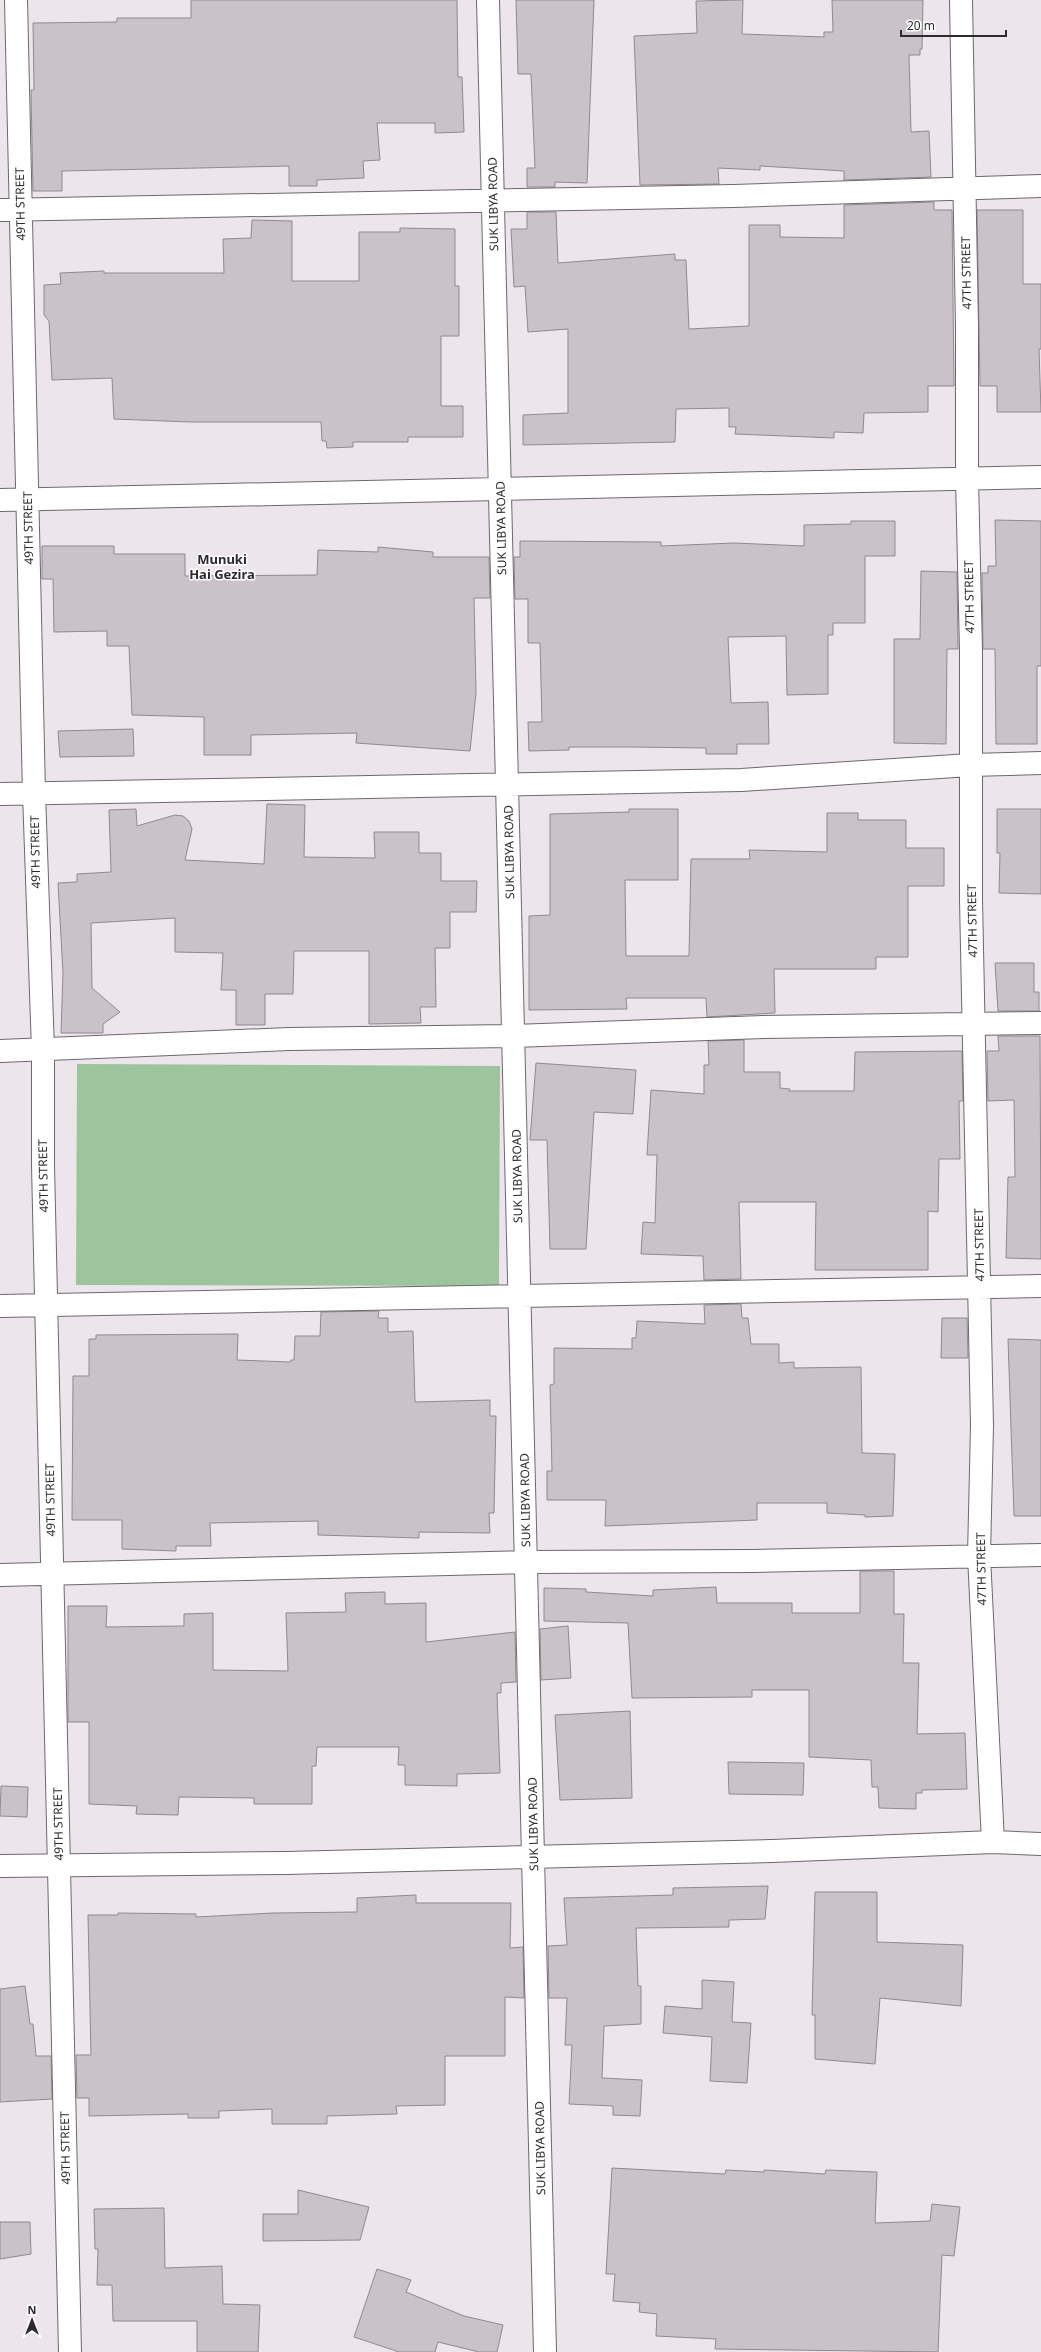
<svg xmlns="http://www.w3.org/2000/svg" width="1041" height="2352" font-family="'Noto Sans',sans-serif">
<rect width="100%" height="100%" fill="#ece5ec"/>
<path fill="#9cc59e" d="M 77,1064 L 500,1066 L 499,1286 L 76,1285 Z"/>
<path fill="#c9c2c9" stroke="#908990" d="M 191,0 L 457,0 L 458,77 L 462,77 L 464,132 L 435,133 L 435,123 L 377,123 L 380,160 L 363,161 L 364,178 L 317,180 L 317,186 L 289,186 L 289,166 L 62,171 L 62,191 L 33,191 L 31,90 L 34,90 L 33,23 L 117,22 L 117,18 L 191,18 Z
M 516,0 L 594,0 L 587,183 L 555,182 L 555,187 L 527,187 L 527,168 L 535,168 L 531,74 L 518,74 Z
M 743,0 L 742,34 L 824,37 L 824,32 L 833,32 L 832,0 L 923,0 L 922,49 L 920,49 L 920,55 L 909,55 L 911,132 L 929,131 L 931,177 L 844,180 L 844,171 L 760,166 L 760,170 L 718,168 L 719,184 L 640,185 L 634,36 L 697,33 L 696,1 Z
M 934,202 L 934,210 L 952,210 L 954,386 L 928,386 L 928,412 L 864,413 L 863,433 L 834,432 L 834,438 L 735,434 L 736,427 L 729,427 L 729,408 L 676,409 L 675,442 L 523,445 L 523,415 L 568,413 L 568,329 L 528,332 L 525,286 L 514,287 L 511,229 L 527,229 L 527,212 L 556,212 L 558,263 L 675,254 L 675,260 L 686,260 L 689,329 L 749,326 L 749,225 L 780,225 L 780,237 L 844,238 L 844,205 Z
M 977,210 L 1023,210 L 1023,284 L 1041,284 L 1041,349 L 1039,349 L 1041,412 L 997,412 L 997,386 L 980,386 Z
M 252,220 L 292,221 L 292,281 L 359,281 L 359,232 L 400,232 L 400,228 L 455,229 L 455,286 L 459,286 L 459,336 L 441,336 L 441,406 L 463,406 L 463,437 L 408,437 L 408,442 L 353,442 L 353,447 L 327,448 L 326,441 L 322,441 L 321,422 L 190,422 L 114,419 L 112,378 L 52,380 L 49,321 L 44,315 L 44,285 L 61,284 L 60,273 L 104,271 L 104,273 L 224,273 L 223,239 L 251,238 Z
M 995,520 L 1041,521 L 1041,666 L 1037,666 L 1037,744 L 996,744 L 995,649 L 983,649 L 982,573 L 988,573 L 988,566 L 996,566 Z
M 851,521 L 895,521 L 895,556 L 865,556 L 865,623 L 833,623 L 833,635 L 828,635 L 828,694 L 787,695 L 786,636 L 728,637 L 731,703 L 768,702 L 769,744 L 737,744 L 737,754 L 706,754 L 706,748 L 632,747 L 569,747 L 569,750 L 529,751 L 528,722 L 542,722 L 540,643 L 528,643 L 528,599 L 515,599 L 514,557 L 520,557 L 520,541 L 661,542 L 661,546 L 734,543 L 804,546 L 804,525 L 851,524 Z
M 42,546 L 114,546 L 114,554 L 185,554 L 185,576 L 317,575 L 318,550 L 378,552 L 378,547 L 433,552 L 433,557 L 489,557 L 490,598 L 474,598 L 476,693 L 470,751 L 356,743 L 357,733 L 251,735 L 251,755 L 204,755 L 204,717 L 132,715 L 129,646 L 107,646 L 107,631 L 54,632 L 53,579 L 42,579 Z
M 921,571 L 957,572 L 958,649 L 947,649 L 946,744 L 894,743 L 894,639 L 920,639 Z
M 133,729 L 134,756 L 60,757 L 58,731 Z
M 267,804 L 305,805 L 304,857 L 375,858 L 374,832 L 419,832 L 419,853 L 441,853 L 441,881 L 477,881 L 476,912 L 450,912 L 450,948 L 435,948 L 436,1007 L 420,1007 L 421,1023 L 369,1024 L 369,951 L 294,951 L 293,994 L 265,994 L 265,1025 L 236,1025 L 236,990 L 221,990 L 223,953 L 175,952 L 175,918 L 91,923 L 92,988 L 120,1012 L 103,1024 L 103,1033 L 61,1033 L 63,973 L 58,883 L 77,882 L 77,874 L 111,872 L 109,810 L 136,809 L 137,826 L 175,815 L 183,816 L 189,821 L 192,829 L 185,860 L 264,864 Z
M 629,809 L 678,809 L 678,880 L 625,880 L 626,956 L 689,956 L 691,859 L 750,859 L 749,850 L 827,852 L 827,813 L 858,813 L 858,820 L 906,820 L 906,848 L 944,848 L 944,886 L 908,886 L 908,957 L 876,957 L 876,969 L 774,969 L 775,1013 L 707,1017 L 706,998 L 626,998 L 627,1009 L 529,1010 L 529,916 L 550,915 L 550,814 L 629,812 Z
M 997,809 L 1041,809 L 1041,894 L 999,893 L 1000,853 L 997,853 Z
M 995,963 L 1034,963 L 1034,992 L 1039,992 L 1039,1011 L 998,1011 Z
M 998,1036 L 1040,1036 L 1041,1259 L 1006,1258 L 1008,1177 L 1015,1177 L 1014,1100 L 988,1101 L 987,1051 L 999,1051 Z
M 744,1040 L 744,1072 L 780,1072 L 780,1088 L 790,1089 L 789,1091 L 854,1091 L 855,1052 L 962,1051 L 963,1101 L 959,1101 L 960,1159 L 939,1159 L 938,1212 L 928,1211 L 928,1270 L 815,1270 L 816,1202 L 739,1202 L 741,1279 L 704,1280 L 703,1256 L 641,1254 L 643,1222 L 655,1223 L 657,1155 L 647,1155 L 651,1090 L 704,1094 L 704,1065 L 709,1065 L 708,1041 Z
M 536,1063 L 636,1070 L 633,1114 L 594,1112 L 586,1249 L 550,1249 L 547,1140 L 530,1140 Z
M 741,1304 L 742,1318 L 748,1318 L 751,1344 L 779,1344 L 779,1363 L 794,1362 L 794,1368 L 861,1367 L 862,1453 L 895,1454 L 893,1516 L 865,1517 L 865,1515 L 827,1513 L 827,1503 L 757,1503 L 757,1520 L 605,1526 L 606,1500 L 547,1500 L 547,1471 L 552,1471 L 550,1385 L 554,1384 L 554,1348 L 632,1349 L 632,1338 L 636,1338 L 637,1321 L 705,1324 L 704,1305 Z
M 379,1311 L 378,1318 L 388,1318 L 388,1332 L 413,1331 L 415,1402 L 490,1400 L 490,1416 L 496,1416 L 494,1513 L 489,1513 L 490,1533 L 419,1532 L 419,1538 L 318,1535 L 318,1521 L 210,1523 L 211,1546 L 176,1546 L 176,1551 L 122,1549 L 122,1520 L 72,1520 L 73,1376 L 89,1376 L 89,1339 L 96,1339 L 96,1335 L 238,1334 L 237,1360 L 290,1362 L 291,1360 L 294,1360 L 295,1336 L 320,1336 L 321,1312 Z
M 942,1318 L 967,1318 L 968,1358 L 941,1358 Z
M 1008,1339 L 1041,1340 L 1041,1516 L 1014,1516 Z
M 860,1571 L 894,1571 L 894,1614 L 904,1614 L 903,1663 L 919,1663 L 917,1734 L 965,1733 L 967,1789 L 922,1790 L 922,1793 L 916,1793 L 916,1809 L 879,1808 L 878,1787 L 872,1787 L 871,1760 L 809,1757 L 809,1690 L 752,1690 L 752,1697 L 632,1698 L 628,1623 L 544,1621 L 544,1588 L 586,1589 L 586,1592 L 653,1596 L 653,1590 L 716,1587 L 717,1603 L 792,1603 L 792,1613 L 860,1613 Z
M 385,1592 L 385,1604 L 426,1603 L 426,1642 L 515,1632 L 516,1682 L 501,1683 L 501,1693 L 497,1693 L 500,1773 L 457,1774 L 457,1786 L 405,1785 L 405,1765 L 398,1765 L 399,1747 L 317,1747 L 316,1766 L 312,1766 L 312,1804 L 254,1804 L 254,1798 L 179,1797 L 178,1815 L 136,1814 L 137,1806 L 89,1804 L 89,1722 L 68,1722 L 68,1606 L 107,1606 L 106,1627 L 184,1626 L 184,1614 L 213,1613 L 213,1670 L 288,1671 L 286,1613 L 346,1612 L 345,1593 Z
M 568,1626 L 571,1678 L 541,1680 L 540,1629 Z
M 630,1711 L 632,1798 L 560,1800 L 555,1715 Z
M 728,1762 L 804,1763 L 803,1795 L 729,1794 Z
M 1,1786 L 28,1787 L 27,1817 L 0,1816 Z
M 768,1886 L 765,1919 L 729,1920 L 729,1927 L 636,1928 L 638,1986 L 641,1986 L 641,2024 L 604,2026 L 602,2078 L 642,2080 L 640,2116 L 613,2115 L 613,2106 L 569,2104 L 572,2045 L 565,2045 L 567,1998 L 549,1998 L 548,1946 L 567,1945 L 564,1898 L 673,1895 L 673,1888 Z
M 815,1892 L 877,1892 L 877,1942 L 963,1945 L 961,2006 L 880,1998 L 875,2064 L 815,2059 L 815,2015 L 812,2015 Z
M 416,1895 L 416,1903 L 511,1903 L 510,1948 L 523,1947 L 524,1998 L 505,1997 L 505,2056 L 445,2056 L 445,2105 L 396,2106 L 397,2114 L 327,2116 L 327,2124 L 272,2124 L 272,2109 L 219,2111 L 219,2118 L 188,2118 L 188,2114 L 89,2116 L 89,2098 L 77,2098 L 76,2055 L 91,2055 L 88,1915 L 118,1915 L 118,1913 L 196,1914 L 196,1917 L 273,1913 L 357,1912 L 357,1898 Z
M 702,1980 L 734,1982 L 732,2022 L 751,2023 L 747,2083 L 710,2081 L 712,2037 L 663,2033 L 665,2006 L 702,2009 Z
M 25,1986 L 30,2024 L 33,2024 L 36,2056 L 51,2056 L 52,2099 L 0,2102 L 0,1989 Z
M 612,2168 L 725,2174 L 726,2170 L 764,2172 L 764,2170 L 825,2174 L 826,2170 L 877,2172 L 875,2223 L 930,2221 L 932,2204 L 960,2207 L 954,2256 L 942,2255 L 938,2352 L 715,2349 L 716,2339 L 656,2336 L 657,2314 L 639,2312 L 640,2303 L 613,2301 L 615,2274 L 606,2274 Z
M 298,2190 L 369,2207 L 360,2240 L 263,2241 L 263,2214 L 298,2214 Z
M 164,2208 L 165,2268 L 222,2266 L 223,2304 L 260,2305 L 258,2352 L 197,2352 L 197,2321 L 113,2321 L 112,2285 L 97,2285 L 98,2249 L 95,2249 L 94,2209 Z
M 0,2222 L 30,2222 L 31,2254 L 0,2259 Z
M 377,2269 L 411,2280 L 406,2292 L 464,2316 L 503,2325 L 497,2352 L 479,2352 L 438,2342 L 435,2352 L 399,2352 L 354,2337 Z"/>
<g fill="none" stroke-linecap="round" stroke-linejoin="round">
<defs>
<path id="minor" d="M 16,0 L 34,793 L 43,1050 L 43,1165 L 70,2352
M 488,0 L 545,2352
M 961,0 L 967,327 L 967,478 L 971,651 L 971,900 L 982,1426 L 979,1556 L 993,1842
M 0,210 L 734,196 L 1041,186
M 0,500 L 1041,477
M 0,794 L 741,780 L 970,765 L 1041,763
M 0,1051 L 289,1039 L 514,1036 L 763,1027 L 1041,1023
M 0,1306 L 1041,1286
M 0,1575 L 526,1562 L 754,1561 L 1041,1555
M 0,1866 L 286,1863 L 772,1851 L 993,1842 L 1041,1844"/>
</defs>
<use href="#minor" stroke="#6e686e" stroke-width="24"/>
<use href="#minor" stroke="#fff" stroke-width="22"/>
</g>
<g text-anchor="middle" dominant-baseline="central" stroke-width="3" stroke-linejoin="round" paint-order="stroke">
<g font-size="12" fill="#2c2a2c" stroke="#fff">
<text transform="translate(20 204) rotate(-91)">49TH STREET</text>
<text transform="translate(493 204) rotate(-91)">SUK LIBYA ROAD</text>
<text transform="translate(966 273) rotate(-91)">47TH STREET</text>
<text transform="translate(28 528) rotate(-91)">49TH STREET</text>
<text transform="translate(501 528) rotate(-91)">SUK LIBYA ROAD</text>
<text transform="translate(969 597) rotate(-91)">47TH STREET</text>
<text transform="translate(35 852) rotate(-91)">49TH STREET</text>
<text transform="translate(509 852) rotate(-91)">SUK LIBYA ROAD</text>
<text transform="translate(972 921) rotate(-91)">47TH STREET</text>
<text transform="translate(43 1176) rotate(-91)">49TH STREET</text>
<text transform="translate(517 1176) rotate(-91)">SUK LIBYA ROAD</text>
<text transform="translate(979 1245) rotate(-91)">47TH STREET</text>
<text transform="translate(50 1500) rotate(-91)">49TH STREET</text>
<text transform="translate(525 1500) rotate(-91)">SUK LIBYA ROAD</text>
<text transform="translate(981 1569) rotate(-91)">47TH STREET</text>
<text transform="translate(58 1824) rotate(-91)">49TH STREET</text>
<text transform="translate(533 1824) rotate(-91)">SUK LIBYA ROAD</text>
<text transform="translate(65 2148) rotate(-91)">49TH STREET</text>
<text transform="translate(540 2148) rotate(-91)">SUK LIBYA ROAD</text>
</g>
<g font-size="13" font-weight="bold" fill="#2c2a2c" stroke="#fff">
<text x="222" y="559">Munuki<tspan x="222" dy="15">Hai Gezira</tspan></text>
</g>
</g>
<g transform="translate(32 2320)" stroke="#ffffff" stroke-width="3" paint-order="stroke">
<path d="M0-3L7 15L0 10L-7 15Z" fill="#2c2a2c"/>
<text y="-6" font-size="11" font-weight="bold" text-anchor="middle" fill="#2c2a2c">N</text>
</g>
<path d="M901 30v6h105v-6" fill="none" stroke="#2c2a2c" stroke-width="2"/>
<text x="907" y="30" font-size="12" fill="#2c2a2c" stroke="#ffffff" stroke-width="3" paint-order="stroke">20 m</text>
</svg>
